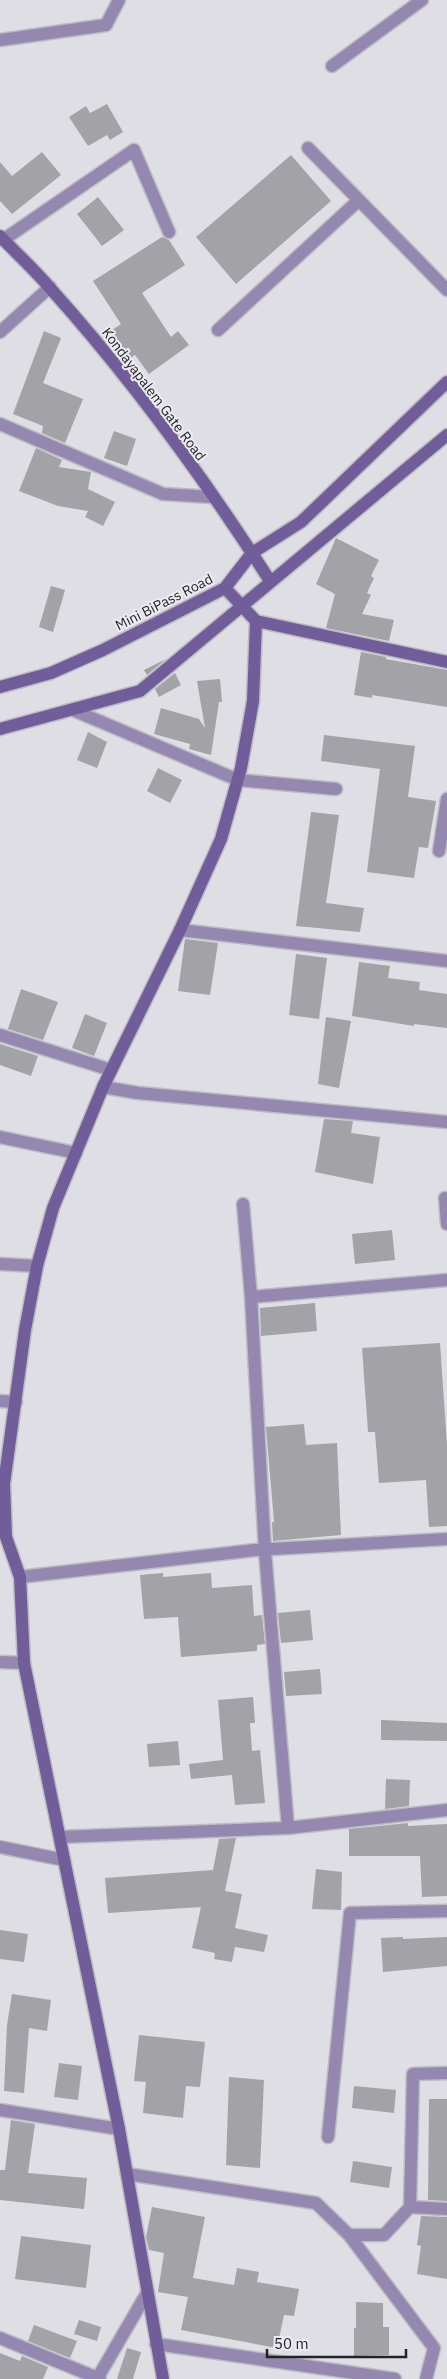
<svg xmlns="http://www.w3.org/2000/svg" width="447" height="2379" font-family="'IBM Plex Sans',sans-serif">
<rect width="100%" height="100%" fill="#dfdee4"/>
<path fill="#a3a2a7" d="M 107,104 L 123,132 L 110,140 L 107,135 L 88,146 L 69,117 L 86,106 L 90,113 Z
M 42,152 L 61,175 L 12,214 L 0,201 L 0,162 L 12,176 Z
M 291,155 L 331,201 L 236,284 L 196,237 Z
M 98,197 L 124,230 L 102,246 L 77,214 Z
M 162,237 L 169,240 L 185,265 L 142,293 L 171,337 L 178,331 L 189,345 L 149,374 L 135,355 L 127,360 L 109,332 L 121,324 L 93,281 Z
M 44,331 L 61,338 L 43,383 L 83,399 L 65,443 L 42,433 L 43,426 L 13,414 Z
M 114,431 L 136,439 L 127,466 L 104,458 Z
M 36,448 L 62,460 L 59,467 L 91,472 L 88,489 L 115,502 L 103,526 L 85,517 L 88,511 L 58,506 L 19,491 Z
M 336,538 L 379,560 L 371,576 L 374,578 L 367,593 L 371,595 L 362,614 L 394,620 L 389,641 L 326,628 L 335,594 L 316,584 Z
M 51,586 L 65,590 L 53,632 L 39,627 Z
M 361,652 L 386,657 L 386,659 L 447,670 L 447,707 L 372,695 L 372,698 L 354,695 Z
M 166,659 L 147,675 L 144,670 Z
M 175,673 L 181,685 L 159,697 L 155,689 Z
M 220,679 L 222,702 L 219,702 L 211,755 L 189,749 L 190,744 L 154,734 L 161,708 L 199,719 L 205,728 L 197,681 Z
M 88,732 L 107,742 L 97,768 L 77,760 Z
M 324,735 L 415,746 L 408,797 L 436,801 L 428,848 L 419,847 L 414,878 L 367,872 L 380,769 L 321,761 Z
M 158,768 L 182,780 L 170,803 L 147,791 Z
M 311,812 L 339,815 L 326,903 L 364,908 L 360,932 L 296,926 Z
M 185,939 L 218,943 L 210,995 L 178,991 Z
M 296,954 L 327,958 L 319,1019 L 289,1015 Z
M 359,962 L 390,966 L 388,978 L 420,982 L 419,990 L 447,994 L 447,1028 L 414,1024 L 414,1026 L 352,1016 Z
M 21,989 L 58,1002 L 43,1040 L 8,1029 Z
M 85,1014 L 107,1023 L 94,1056 L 72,1048 Z
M 326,1017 L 351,1021 L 339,1088 L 318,1084 Z
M 0,1044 L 38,1056 L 31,1076 L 0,1065 Z
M 324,1119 L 353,1121 L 351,1133 L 380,1137 L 373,1184 L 315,1172 Z
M 392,1230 L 395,1260 L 355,1264 L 352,1234 Z
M 315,1303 L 317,1331 L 261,1336 L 260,1308 Z
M 440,1343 L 447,1445 L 447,1526 L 429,1527 L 426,1480 L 379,1483 L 375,1432 L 368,1432 L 362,1348 Z
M 304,1424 L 306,1445 L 337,1443 L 341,1535 L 273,1541 L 272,1522 L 274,1522 L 266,1427 Z
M 163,1573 L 163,1577 L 211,1573 L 212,1588 L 252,1585 L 254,1616 L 262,1615 L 265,1644 L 257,1645 L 257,1651 L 181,1657 L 178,1617 L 144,1619 L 140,1575 Z
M 310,1610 L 313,1640 L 281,1643 L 278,1613 Z
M 320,1669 L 322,1694 L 286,1696 L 284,1672 Z
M 253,1697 L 255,1723 L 250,1723 L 252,1751 L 260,1750 L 265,1803 L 235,1805 L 232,1775 L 191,1779 L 189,1764 L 223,1760 L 218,1700 Z
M 381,1720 L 447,1723 L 447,1741 L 381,1740 Z
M 178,1741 L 180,1765 L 149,1767 L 147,1744 Z
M 386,1779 L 410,1780 L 409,1806 L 385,1809 Z
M 408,1823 L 408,1826 L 447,1824 L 447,1896 L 422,1897 L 420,1856 L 349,1856 L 349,1829 Z
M 236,1838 L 225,1891 L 242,1894 L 235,1928 L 268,1935 L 264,1952 L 235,1947 L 232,1962 L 214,1959 L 215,1953 L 192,1948 L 201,1907 L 108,1913 L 105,1878 L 213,1870 L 219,1839 Z
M 316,1869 L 342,1872 L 341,1910 L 312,1909 Z
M 0,1930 L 28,1934 L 24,1962 L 0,1959 Z
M 403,1937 L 403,1939 L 447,1937 L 447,1966 L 383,1972 L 381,1938 Z
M 12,1994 L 51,2000 L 47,2031 L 29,2028 L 24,2093 L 4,2091 L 7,2025 Z
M 139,2035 L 205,2042 L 200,2087 L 186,2086 L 183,2118 L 143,2113 L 146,2082 L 134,2081 Z
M 59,2063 L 82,2066 L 78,2100 L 54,2097 Z
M 229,2077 L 264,2080 L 260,2168 L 226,2165 Z
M 354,2086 L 396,2090 L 394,2113 L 352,2108 Z
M 429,2099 L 447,2099 L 447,2201 L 428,2200 Z
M 11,2120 L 35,2124 L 28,2173 L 87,2178 L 84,2209 L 0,2200 L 0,2170 L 5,2170 Z
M 353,2161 L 392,2167 L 389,2188 L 350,2182 Z
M 152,2207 L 205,2217 L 193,2278 L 234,2285 L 237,2268 L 259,2272 L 257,2282 L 299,2289 L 294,2316 L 284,2315 L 277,2348 L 181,2330 L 188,2297 L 158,2292 L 164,2253 L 149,2250 L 146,2237 Z
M 421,2216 L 447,2217 L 447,2279 L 417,2274 L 421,2246 L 417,2245 Z
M 21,2236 L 91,2245 L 86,2288 L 15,2279 Z
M 356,2302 L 383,2303 L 383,2327 L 389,2327 L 389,2355 L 354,2356 L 354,2328 L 356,2328 Z
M 79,2320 L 101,2327 L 97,2341 L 74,2334 Z
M 34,2325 L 77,2341 L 70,2358 L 28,2341 Z
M 127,2348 L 141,2352 L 133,2379 L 117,2379 Z
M 0,2353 L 20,2361 L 22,2356 L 48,2367 L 43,2379 L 0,2379 Z"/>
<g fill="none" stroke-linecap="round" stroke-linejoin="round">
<defs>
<path id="street" d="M 0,40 L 106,25 L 119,0
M 332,66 L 422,0
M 308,148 L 447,290
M 3,240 L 134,150 L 169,232
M 218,330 L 359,200
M 0,332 L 50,287
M 0,424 L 163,494 L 212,497
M 73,710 L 238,780 L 336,789
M 439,851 L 447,799
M 180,930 L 447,961
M 0,1035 L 111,1070
M 103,1087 L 138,1093 L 447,1122
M 0,1137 L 76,1153
M 445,1198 L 447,1224
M 243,1204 L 251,1297 L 265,1552 L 288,1828
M 0,1264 L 37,1266
M 251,1297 L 447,1280
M 0,1401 L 16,1402
M 20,1577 L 255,1550 L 447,1539
M 0,1662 L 24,1663
M 60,1837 L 288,1828 L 447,1810
M 0,1847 L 64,1860
M 0,2110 L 119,2129
M 328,2137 L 350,1913 L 447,1911
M 127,2174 L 316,2203 L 349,2235 L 384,2235 L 410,2207 L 447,2209
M 410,2207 L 413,2074 L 447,2073
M 349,2235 L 434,2348 L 426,2379
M 0,2338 L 100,2379
M 156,2344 L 395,2379
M 97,2379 L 147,2293"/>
<path id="secondary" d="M 0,236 C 17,254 35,270 50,288 C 130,377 206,481 270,581
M 256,621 L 447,662
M 0,687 L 51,673 L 103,650 L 225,588 L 252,553 L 301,522 L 447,382
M 0,729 L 140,691 L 447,435
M 163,2379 L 119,2129 L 24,1663 L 20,1577 L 6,1537 L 4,1484 L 25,1330 L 37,1266 L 53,1208 L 103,1087 L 180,930 L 221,839 L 241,768 L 253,701 L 256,621 L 225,588"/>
</defs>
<use href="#street" stroke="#bdbcc2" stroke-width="15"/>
<use href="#secondary" stroke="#bdbcc2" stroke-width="15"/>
<use href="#street" stroke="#9488b1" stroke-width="12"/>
<use href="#secondary" stroke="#715d99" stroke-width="12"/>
</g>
<g text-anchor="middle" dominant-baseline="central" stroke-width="4" stroke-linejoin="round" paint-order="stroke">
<g font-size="14" fill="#232225" stroke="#ecebf1">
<text transform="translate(154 394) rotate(53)">Kondayapalem Gate Road</text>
<text transform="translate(164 602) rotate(-27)">Mini BiPass Road</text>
</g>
</g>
<path d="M267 2349v8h139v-8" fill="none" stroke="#232225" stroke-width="2.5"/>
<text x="274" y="2349" font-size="15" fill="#232225" stroke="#ecebf1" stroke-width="4" paint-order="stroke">50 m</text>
</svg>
